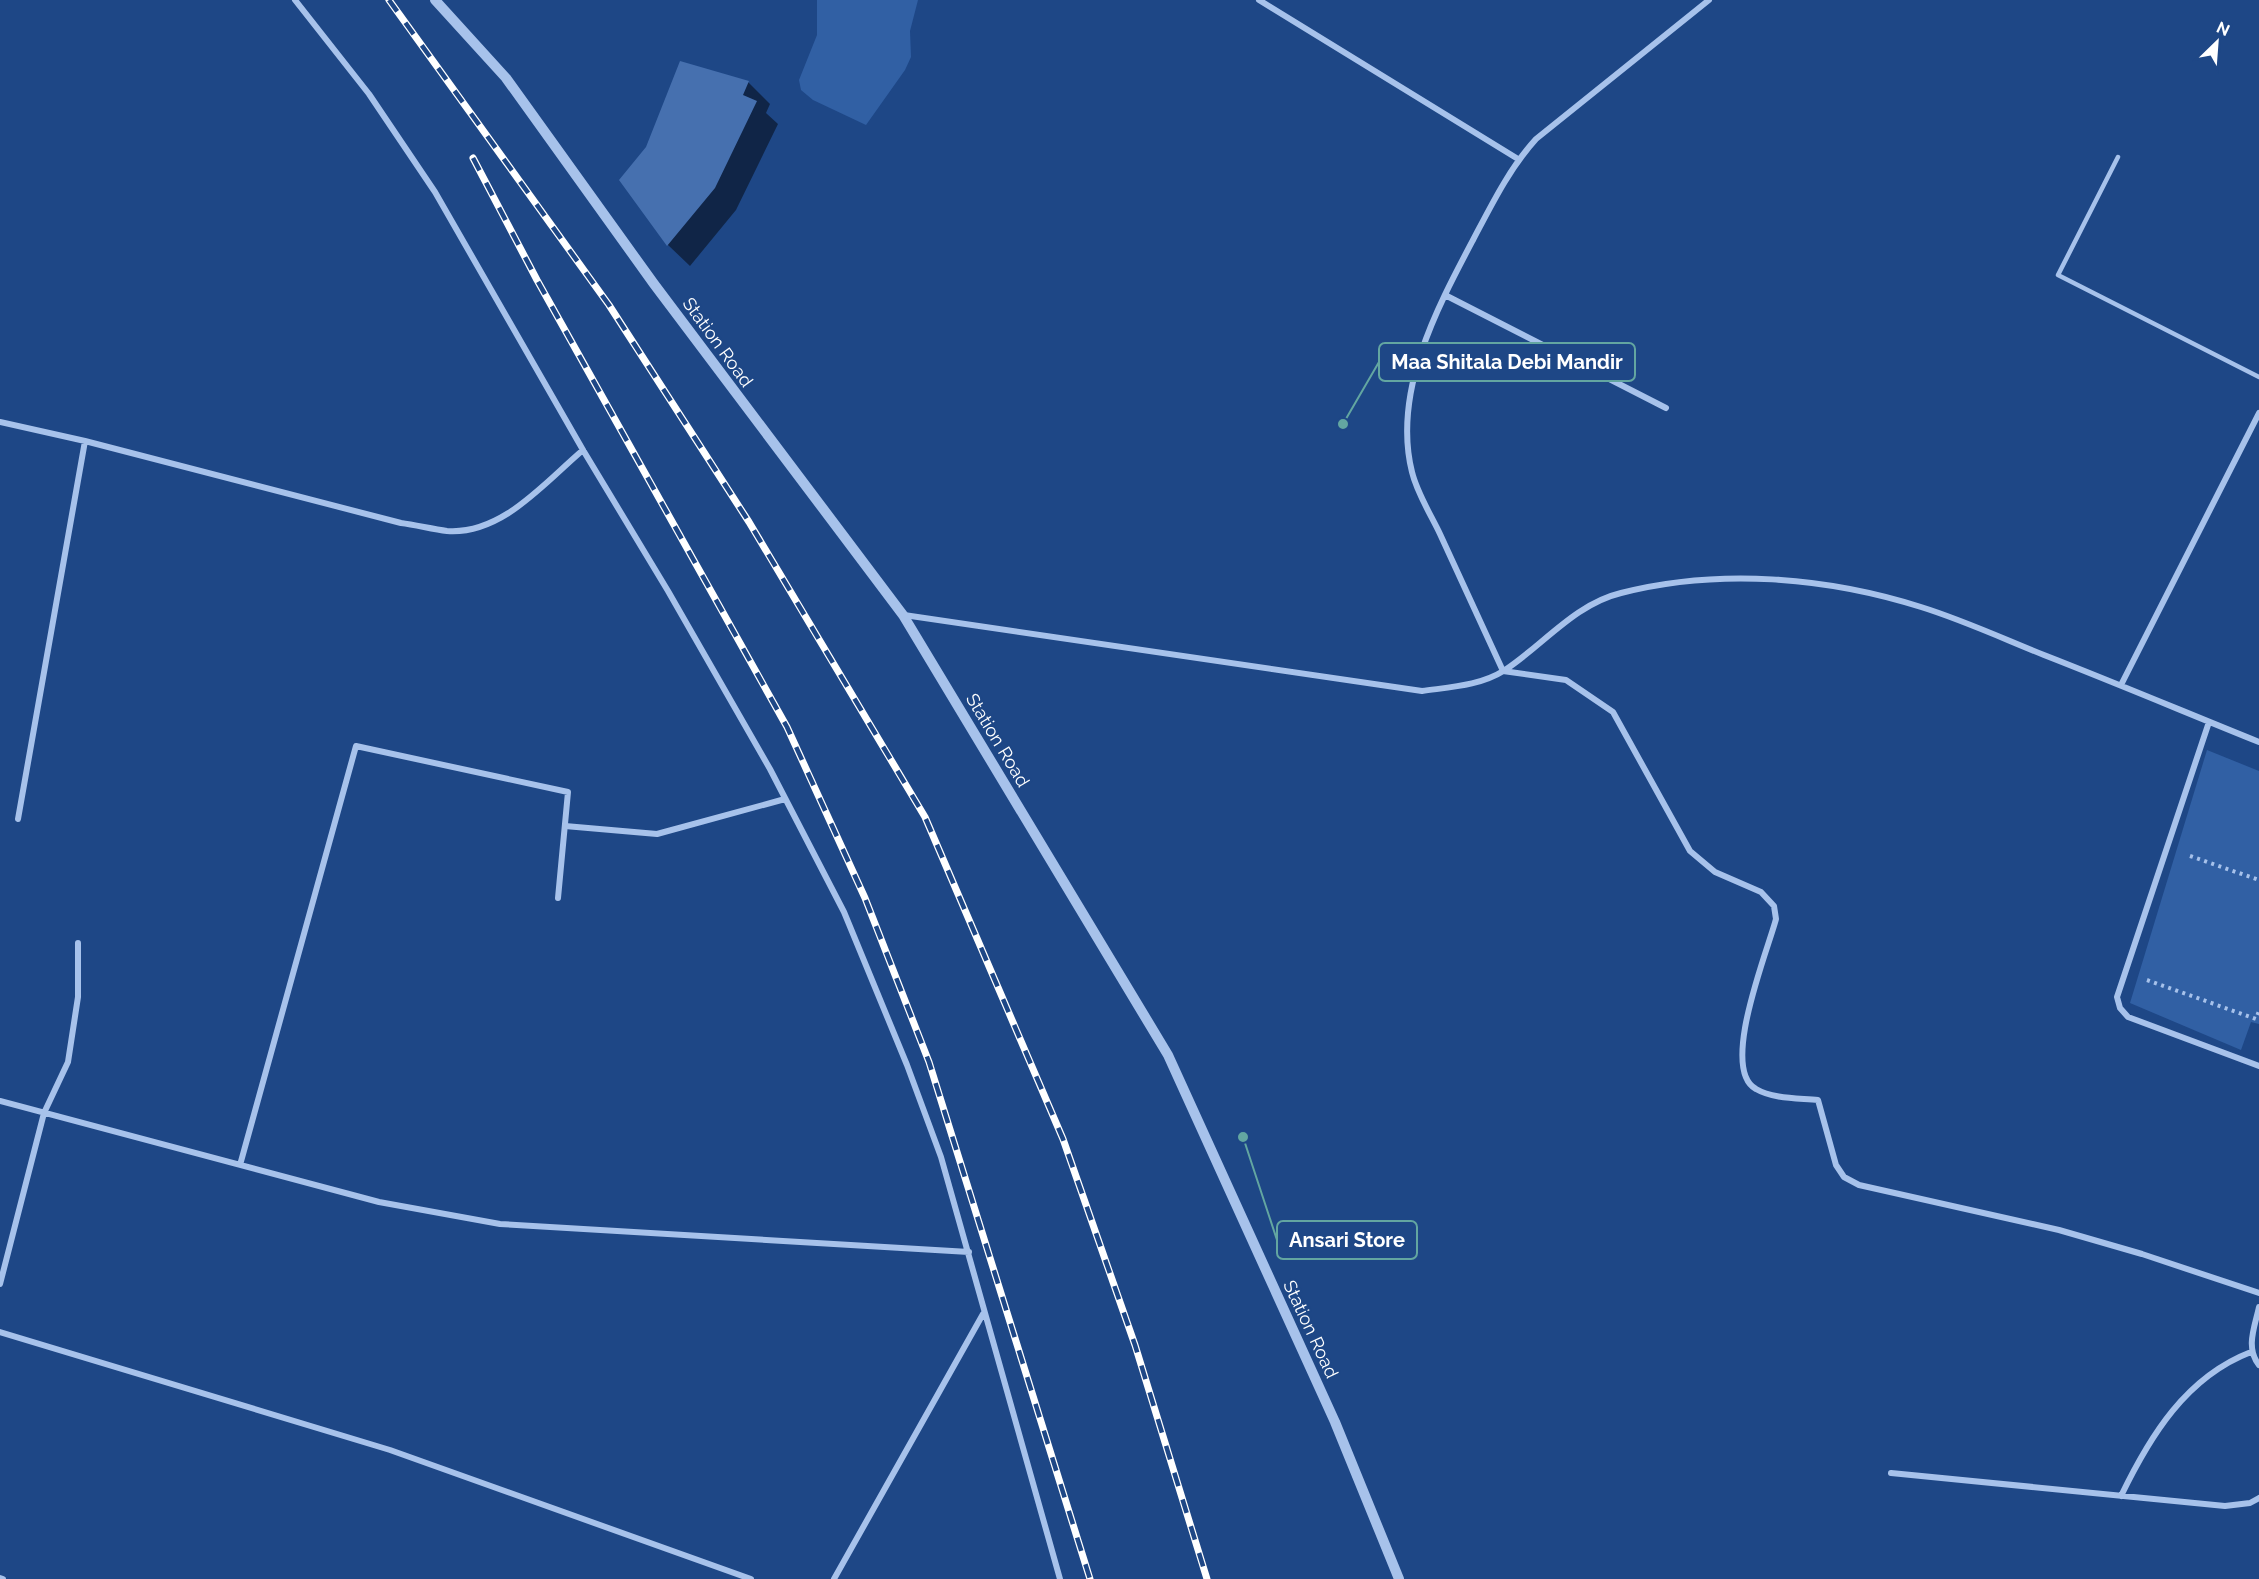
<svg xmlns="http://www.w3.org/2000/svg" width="2259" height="1579" font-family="Raleway,sans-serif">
<rect width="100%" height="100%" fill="#1e4786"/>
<path fill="#3160a4" d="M 817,0 L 918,0 L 910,31 L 911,57 L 905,70 L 866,125 L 813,100 L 801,90 L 799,80 L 817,35 Z
M 2207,750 L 2259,771 L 2259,1024 L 2251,1022 L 2241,1050 L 2130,1003 Z"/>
<path fill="#0007" d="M 748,82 L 770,104 L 766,113 L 778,124 L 736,210 L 690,266 L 668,245 L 621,180 Z"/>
<path fill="#4670af" d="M 680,61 L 749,81 L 743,95 L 757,101 L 715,188 L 667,246 L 619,180 L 646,147 Z"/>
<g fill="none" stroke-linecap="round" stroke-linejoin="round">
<path stroke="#a7c2eb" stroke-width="4" stroke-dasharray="3 4.5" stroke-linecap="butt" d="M 2190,856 L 2259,880
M 2147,980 L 2256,1019 L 2259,1011"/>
<path stroke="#a7c2eb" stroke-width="4.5" d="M 2118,157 L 2058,275 L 2259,377"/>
<path stroke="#a7c2eb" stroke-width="6" d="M 295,0 L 369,94 L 435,192 L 583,450 L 668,591 L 770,769 L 844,912 L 907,1065 L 941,1157 L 1060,1579
M 1259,0 L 1518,159
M 1445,295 L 1666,408
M 0,422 L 85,441 L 401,523 C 416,525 432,529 447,531 C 502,535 544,483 583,450
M 904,615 L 1422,691 C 1450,687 1480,686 1505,670 C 1543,645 1575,604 1621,593 C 1719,568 1826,577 1921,607 C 1963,620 2004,639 2044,655 C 2116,683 2187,713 2259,742
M 1503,671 L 1566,680 L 1613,712 L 1690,851 L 1715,872 L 1761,892 L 1774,906 L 1776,919 C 1768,950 1719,1069 1756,1089 C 1773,1099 1799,1098 1818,1100 L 1836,1165 L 1844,1177 L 1859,1185 L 2059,1230 L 2142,1254 L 2259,1293
M 1503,671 C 1482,626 1461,580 1440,534 C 1431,515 1417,493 1412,472 C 1392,392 1437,308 1473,240 C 1492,204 1509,169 1536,139 L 1709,0
M 2121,685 L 2259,413
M 2209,722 L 2117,997 L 2120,1008 L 2128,1017 L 2259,1066
M 18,819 L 85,441
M 565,826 L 657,834 L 785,799
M 0,1101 L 379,1202 L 500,1224 L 969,1252
M 240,1165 L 356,746 L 568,792 L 558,898
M 0,1284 L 44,1113 L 68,1062 L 78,997 L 78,943
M 2259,1307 C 2255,1326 2245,1348 2259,1365
M 0,1332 L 390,1450 L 751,1579
M 1891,1473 L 2225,1506 L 2250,1503 L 2259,1498
M 2121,1496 C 2150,1436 2186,1377 2251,1352
M 0,1578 L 3,1579
M 834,1579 L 983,1314"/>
<path stroke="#a7c2eb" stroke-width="10" d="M 435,0 L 506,78 L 654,284 L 903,615 L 1168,1055 L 1335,1422 L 1399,1579"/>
<defs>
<path id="rail" d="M 389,0 L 609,305 L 749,522 L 925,817 L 1063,1139 L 1135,1345 L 1207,1579
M 473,158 L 537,280 L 787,727 L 865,898 L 929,1062 L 1090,1579"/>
</defs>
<use href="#rail" stroke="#fff" stroke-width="7"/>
<use href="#rail" stroke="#1e4786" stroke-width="4.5" stroke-dasharray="14" stroke-linecap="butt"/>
</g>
<g text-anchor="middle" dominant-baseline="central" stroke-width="4.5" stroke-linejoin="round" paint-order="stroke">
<g font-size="18" fill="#fff" stroke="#1e4786">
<text transform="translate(718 342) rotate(54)">Station Road</text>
<text transform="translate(998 740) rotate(59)">Station Road</text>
<text transform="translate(1311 1329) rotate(65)">Station Road</text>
</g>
</g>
<path fill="none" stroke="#63a6a1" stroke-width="2" d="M1343 424L1379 362M1243 1137L1277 1240"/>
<g fill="#63a6a1" stroke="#1e4786" stroke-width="2">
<circle cx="1343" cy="424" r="6"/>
<circle cx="1243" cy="1137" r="6"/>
</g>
<g fill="#1e4786" stroke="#63a6a1" stroke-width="2">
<rect x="1379" y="343" width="256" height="38" rx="6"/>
<rect x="1277" y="1221" width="140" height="38" rx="6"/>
</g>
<g font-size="20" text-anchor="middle" font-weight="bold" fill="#fff">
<text x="1507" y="369">Maa Shitala Debi Mandir</text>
<text x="1347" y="1247">Ansari Store</text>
</g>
<g transform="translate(2217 42) rotate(25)" stroke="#1e4786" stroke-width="4.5" paint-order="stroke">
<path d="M0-4.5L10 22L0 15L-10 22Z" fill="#ffffff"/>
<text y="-9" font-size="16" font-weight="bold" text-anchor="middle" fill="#ffffff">N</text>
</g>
</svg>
